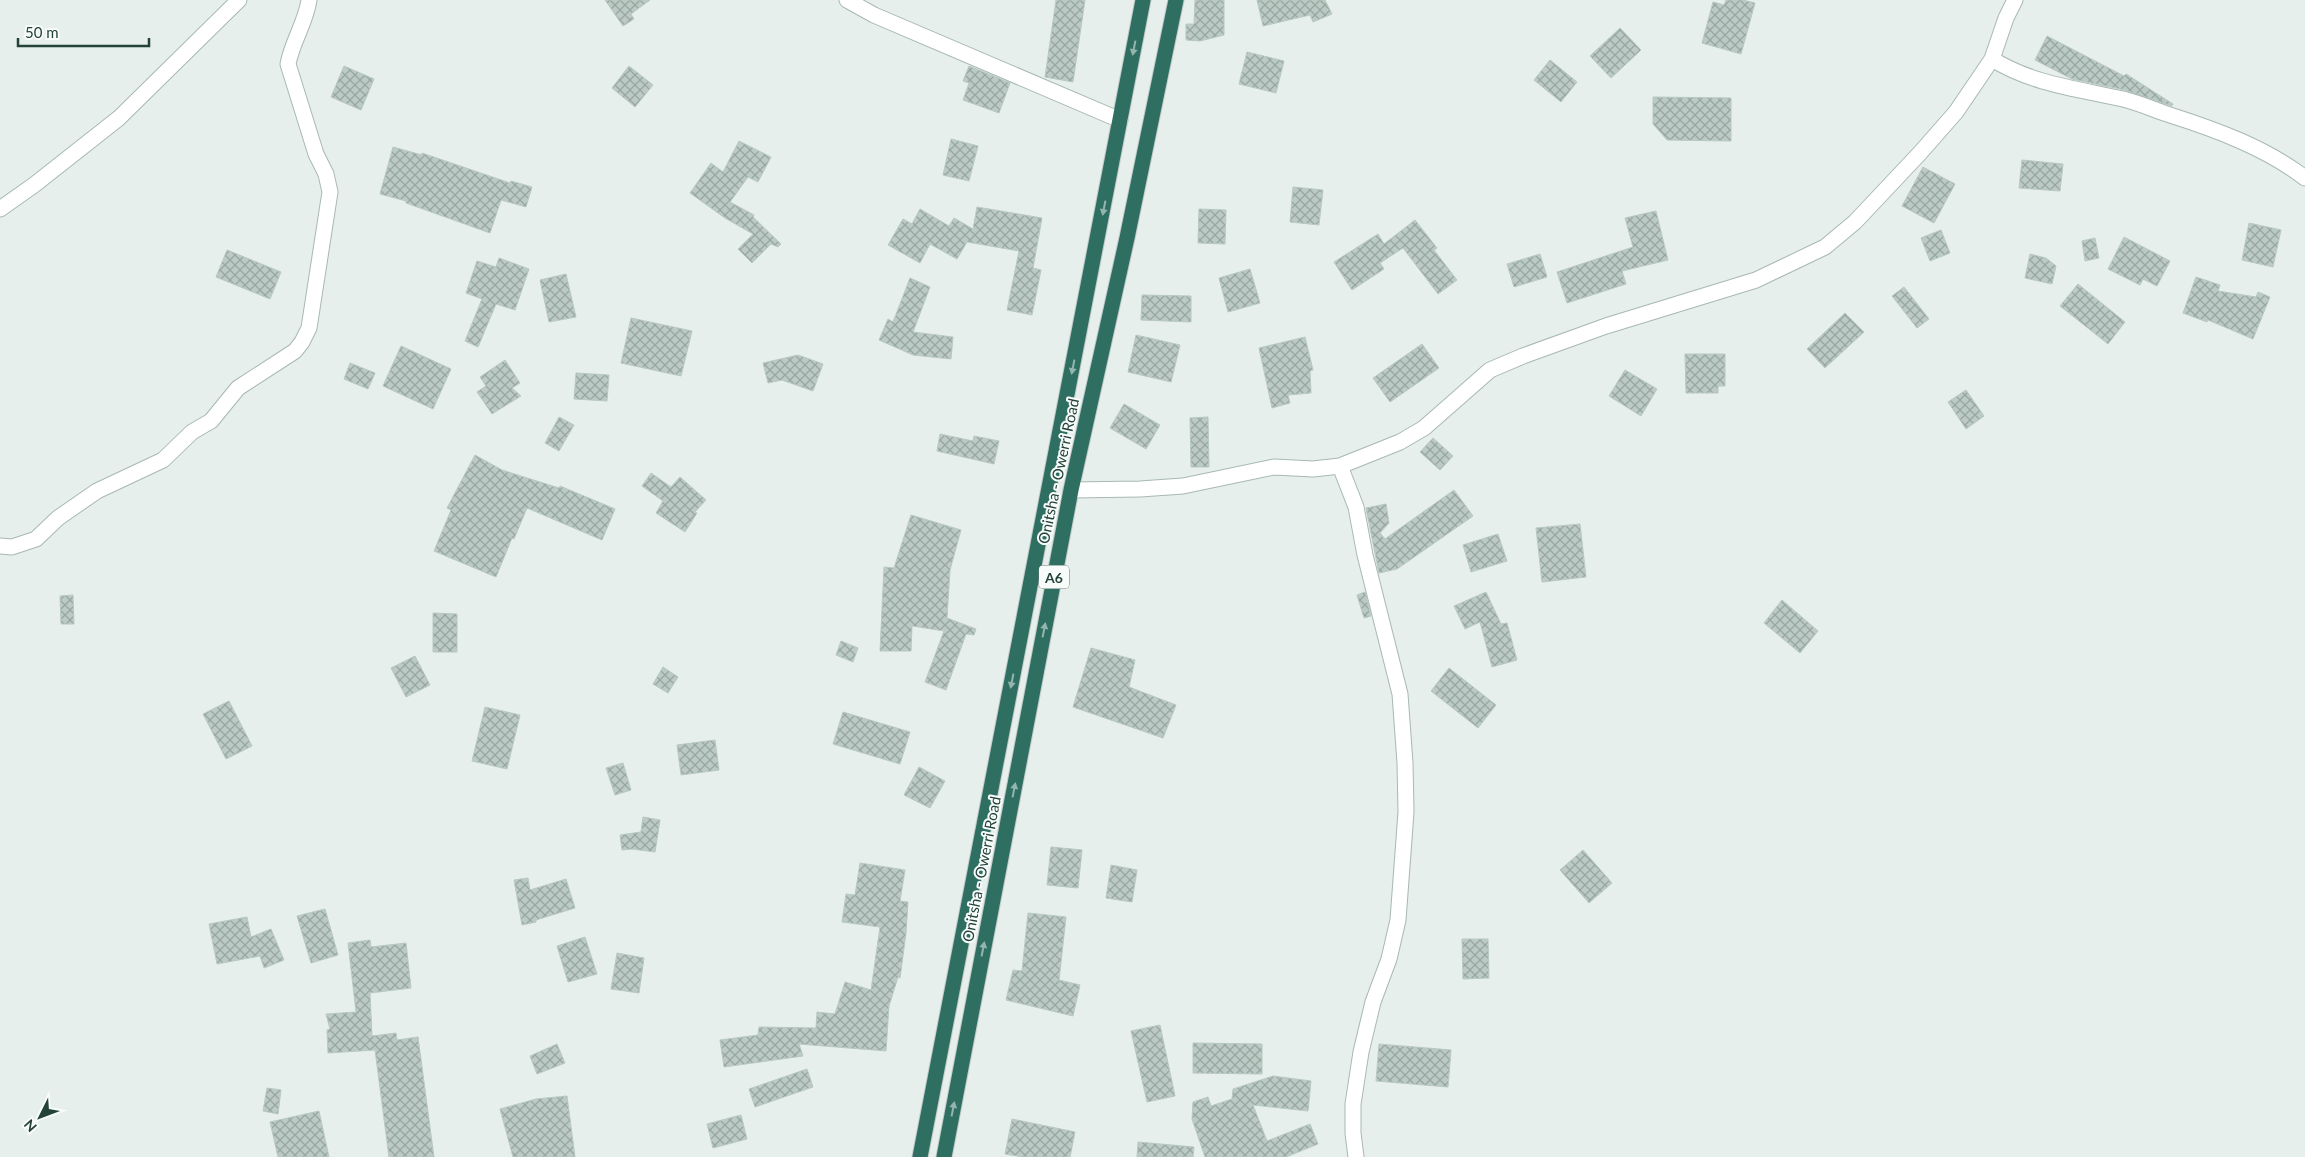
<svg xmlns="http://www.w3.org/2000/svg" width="2305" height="1157" font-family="Lato,sans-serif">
<defs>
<pattern id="building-cross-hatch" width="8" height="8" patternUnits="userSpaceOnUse" patternTransform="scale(1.25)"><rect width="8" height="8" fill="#bbcac4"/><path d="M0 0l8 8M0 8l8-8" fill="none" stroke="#98a6a0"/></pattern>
</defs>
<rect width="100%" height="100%" fill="#e6efeb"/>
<path fill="url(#building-cross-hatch)" stroke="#b8c9c2" d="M 605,0 L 650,0 L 631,14 L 634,19 L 623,26 Z
M 1056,0 L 1085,0 L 1073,82 L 1045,77 Z
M 1195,0 L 1224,0 L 1224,35 L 1200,41 L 1186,40 L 1186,24 L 1194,24 Z
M 1257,0 L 1325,0 L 1332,14 L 1313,22 L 1310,15 L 1263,26 Z
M 1726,0 L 1743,0 L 1755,3 L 1741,54 L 1702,43 L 1713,2 L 1724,5 Z
M 1620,28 L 1641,50 L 1611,78 L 1590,56 Z
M 2047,36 L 2124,76 L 2126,74 L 2173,104 L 2172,106 L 2125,90 L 2072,79 L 2035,60 Z
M 1247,52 L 1284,61 L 1276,93 L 1239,84 Z
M 1550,60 L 1577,82 L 1561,102 L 1534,80 Z
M 344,66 L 374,79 L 361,110 L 331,97 Z
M 629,66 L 653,85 L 635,107 L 612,88 Z
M 969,66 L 1010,83 L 999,113 L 963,100 L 969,83 L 963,81 Z
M 1653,97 L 1731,98 L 1731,141 L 1667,140 L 1653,124 Z
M 951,139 L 978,146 L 969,181 L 943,175 Z
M 739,141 L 771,157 L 758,182 L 748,177 L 730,202 L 754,215 L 753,217 L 781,244 L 778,247 L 771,244 L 752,263 L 738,249 L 753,234 L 725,218 L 690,193 L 711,163 L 723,172 Z
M 393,147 L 422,155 L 422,153 L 510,183 L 511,181 L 532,187 L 526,207 L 501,200 L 490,233 L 406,203 L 406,201 L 380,194 Z
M 2022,160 L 2063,164 L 2060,191 L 2019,188 Z
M 1923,167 L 1955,184 L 1934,223 L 1902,206 Z
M 1293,187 L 1323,190 L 1319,225 L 1290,222 Z
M 977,207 L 1042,218 L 1033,268 L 1041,270 L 1032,315 L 1007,310 L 1019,251 L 967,242 L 957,259 L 930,244 L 920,263 L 888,245 L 903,219 L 912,224 L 920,209 L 949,226 L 954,218 L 973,229 Z
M 1199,209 L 1226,210 L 1225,244 L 1198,243 Z
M 1656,211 L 1668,260 L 1622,271 L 1626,284 L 1567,303 L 1557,272 L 1633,247 L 1625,218 Z
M 1415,220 L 1437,248 L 1434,250 L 1457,280 L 1438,294 L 1403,248 L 1380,263 L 1384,269 L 1352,290 L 1334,262 L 1378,234 L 1384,244 Z
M 2249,223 L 2281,230 L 2273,267 L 2242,260 Z
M 1941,230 L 1950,253 L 1930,261 L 1921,238 Z
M 2124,237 L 2170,261 L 2157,286 L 2143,279 L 2140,285 L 2108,269 Z
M 2095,238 L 2099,258 L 2085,261 L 2082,241 Z
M 227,250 L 281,272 L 270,299 L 216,277 Z
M 1540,254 L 1547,277 L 1514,287 L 1507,264 Z
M 2030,254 L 2046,258 L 2056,266 L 2052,284 L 2025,278 Z
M 499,258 L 529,269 L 515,310 L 496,304 L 478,347 L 465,341 L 482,299 L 466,293 L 477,261 L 496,267 Z
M 1250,269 L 1260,303 L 1228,312 L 1219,278 Z
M 566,274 L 576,317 L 549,322 L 540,280 Z
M 2196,277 L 2220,285 L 2218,291 L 2256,297 L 2258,292 L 2270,297 L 2253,339 L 2208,320 L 2207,322 L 2183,313 Z
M 910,278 L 930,287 L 913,332 L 953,337 L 951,359 L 913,355 L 879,340 L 888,319 L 893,322 Z
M 2078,284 L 2125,322 L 2108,344 L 2060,306 Z
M 1904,287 L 1929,319 L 1917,328 L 1892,296 Z
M 1142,295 L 1191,296 L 1191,322 L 1141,320 Z
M 1845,313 L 1864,332 L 1825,368 L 1807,349 Z
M 631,318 L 692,331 L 681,376 L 621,363 Z
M 1136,335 L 1180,345 L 1171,382 L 1128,372 Z
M 1305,337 L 1313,370 L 1310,371 L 1311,393 L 1288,395 L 1290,403 L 1272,408 L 1259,348 Z
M 1422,344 L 1439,368 L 1390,402 L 1373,378 Z
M 401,346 L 451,369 L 433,409 L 383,386 Z
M 1685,354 L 1725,354 L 1725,386 L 1718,386 L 1718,393 L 1686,393 Z
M 798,355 L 823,364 L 813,391 L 782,380 L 768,383 L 763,363 Z
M 505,360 L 520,383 L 512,388 L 521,396 L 492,414 L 477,392 L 486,386 L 480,377 Z
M 350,363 L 375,373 L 368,389 L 344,379 Z
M 1625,370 L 1657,389 L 1641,416 L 1609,396 Z
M 576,373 L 609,375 L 607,401 L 574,399 Z
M 1966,390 L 1984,416 L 1966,429 L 1948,402 Z
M 1124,404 L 1160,425 L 1146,449 L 1110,428 Z
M 559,417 L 574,425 L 559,451 L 545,443 Z
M 1208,417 L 1209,467 L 1191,467 L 1190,418 Z
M 940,434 L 973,441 L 974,436 L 999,441 L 994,464 L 937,451 Z
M 1433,438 L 1453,456 L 1440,470 L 1420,452 Z
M 475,455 L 502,470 L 559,488 L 560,486 L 615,509 L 602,540 L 527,508 L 514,539 L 512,538 L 496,577 L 434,551 L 451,510 L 447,508 Z
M 651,473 L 671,487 L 680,477 L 706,500 L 695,512 L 697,513 L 685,532 L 656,513 L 663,501 L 642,486 Z
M 1454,490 L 1473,516 L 1397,569 L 1379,573 L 1366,508 L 1386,504 L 1389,523 L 1380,533 L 1385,539 Z
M 911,515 L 961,530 L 950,570 L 947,618 L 976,629 L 974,635 L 966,634 L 946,690 L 925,682 L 944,631 L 912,626 L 911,651 L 880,651 L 884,567 L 894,568 Z
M 1580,524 L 1586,577 L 1542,582 L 1536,528 Z
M 1498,534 L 1507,561 L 1471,572 L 1463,545 Z
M 1365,592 L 1371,616 L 1364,618 L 1357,595 Z
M 1486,592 L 1501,624 L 1507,623 L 1517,660 L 1492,667 L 1480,622 L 1465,629 L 1454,606 Z
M 73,595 L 74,624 L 61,624 L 60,596 Z
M 1782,600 L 1818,631 L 1800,653 L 1764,623 Z
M 433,613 L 457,614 L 457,652 L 433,652 Z
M 841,641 L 858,648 L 853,662 L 836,655 Z
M 1091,648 L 1135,660 L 1129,687 L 1176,705 L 1163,738 L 1073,707 Z
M 415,656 L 430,685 L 406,697 L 391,668 Z
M 663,667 L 678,677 L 668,693 L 653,684 Z
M 1449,668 L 1496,705 L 1478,728 L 1431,691 Z
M 229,701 L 252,746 L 226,759 L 203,714 Z
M 485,707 L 520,715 L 507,769 L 472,761 Z
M 843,712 L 910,732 L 900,764 L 833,744 Z
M 715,740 L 719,770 L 681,775 L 677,745 Z
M 623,763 L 631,790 L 615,795 L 606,768 Z
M 919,767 L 945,781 L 930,808 L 904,795 Z
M 643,817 L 660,820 L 655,852 L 632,849 L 622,850 L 620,835 L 641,832 Z
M 1051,847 L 1082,850 L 1078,888 L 1047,885 Z
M 1583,850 L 1612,883 L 1589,903 L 1560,870 Z
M 860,863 L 905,870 L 900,901 L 908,902 L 906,933 L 900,978 L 898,977 L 889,1006 L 886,1051 L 799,1044 L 803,1056 L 724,1067 L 720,1040 L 758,1035 L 759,1027 L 816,1028 L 817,1012 L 835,1014 L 845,982 L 871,990 L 880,927 L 842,922 L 846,894 L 855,895 Z
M 1111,865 L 1137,870 L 1132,902 L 1106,898 Z
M 528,878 L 530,890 L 566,879 L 575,908 L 536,920 L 536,922 L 522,925 L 514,880 Z
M 325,909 L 338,955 L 311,963 L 297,916 Z
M 1028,913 L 1066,917 L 1059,980 L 1080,985 L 1073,1016 L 1006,1000 L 1013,970 L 1022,971 Z
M 247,917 L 251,937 L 271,929 L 284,960 L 264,968 L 260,956 L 217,964 L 209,924 Z
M 585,937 L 597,974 L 568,982 L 557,946 Z
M 1462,939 L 1488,939 L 1489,978 L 1463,979 Z
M 370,940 L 371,947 L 406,943 L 411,988 L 370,993 L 372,1036 L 396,1033 L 397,1040 L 418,1037 L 434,1157 L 389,1157 L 375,1050 L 328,1053 L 327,1030 L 330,1029 L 326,1014 L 356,1012 L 348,943 Z
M 617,953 L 644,958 L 639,993 L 611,989 Z
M 1160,1025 L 1175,1096 L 1147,1102 L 1131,1031 Z
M 1193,1043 L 1262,1044 L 1262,1074 L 1193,1073 Z
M 557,1044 L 565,1063 L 537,1074 L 530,1056 Z
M 1379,1044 L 1451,1050 L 1448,1087 L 1376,1081 Z
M 807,1069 L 813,1087 L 755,1107 L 749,1089 Z
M 1273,1076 L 1311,1081 L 1308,1111 L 1253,1105 L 1267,1141 L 1310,1124 L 1318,1144 L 1286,1157 L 1205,1157 L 1192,1119 L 1193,1102 L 1208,1097 L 1211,1106 L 1232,1099 L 1233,1089 Z
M 267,1088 L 281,1090 L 278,1114 L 263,1111 Z
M 567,1096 L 575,1157 L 513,1157 L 500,1109 L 536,1099 Z
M 319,1111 L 329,1157 L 278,1157 L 270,1122 Z
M 741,1115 L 747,1139 L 713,1148 L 707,1124 Z
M 1012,1119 L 1075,1132 L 1070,1157 L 1023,1157 L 1005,1154 Z
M 1138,1142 L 1194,1147 L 1193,1157 L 1137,1157 Z"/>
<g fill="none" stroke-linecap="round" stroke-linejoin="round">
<defs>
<path id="street" d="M 847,0 L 874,15 L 1120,120
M 1992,59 C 2032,84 2078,89 2123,99 C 2139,103 2155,110 2170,115 C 2217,130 2266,148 2305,178
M 0,209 L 34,185 L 119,118 L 239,0
M 1340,466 L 1356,507 L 1365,555 L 1400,694 L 1405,763 L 1406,812 L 1398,920 L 1389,959 L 1373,1002 L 1361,1052 L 1353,1104 L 1353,1133 L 1356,1157
M 1071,490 L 1140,489 L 1183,486 L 1274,467 L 1313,469 L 1340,466 L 1400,442 L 1424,428 L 1490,370 L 1523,356 L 1606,326 L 1756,280 L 1825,247 L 1855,222 L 1920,153 L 1956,112 L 1992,59 L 2006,18 L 2015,0
M 0,546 L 12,547 L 36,539 L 58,518 L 97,491 L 163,460 L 192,432 L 211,421 L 238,388 L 295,351 L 302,342 L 309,328 L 330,192 L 326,174 L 316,154 L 288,64 C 292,42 306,22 309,0"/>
<path id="highway" d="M 920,1157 L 1143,0
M 944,1157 L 1071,490 L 1127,238 L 1176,0"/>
</defs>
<use href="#street" stroke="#a8b8b2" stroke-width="17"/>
<use href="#highway" stroke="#c2cac8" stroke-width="17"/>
<use href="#street" stroke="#fff" stroke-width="15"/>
<use href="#highway" stroke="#2f6f62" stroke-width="15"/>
</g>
<defs><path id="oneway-solid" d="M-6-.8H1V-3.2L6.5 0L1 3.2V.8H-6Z" transform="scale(1.25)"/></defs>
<g fill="#93b5ae">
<use href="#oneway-solid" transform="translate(1134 48) rotate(101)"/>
<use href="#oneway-solid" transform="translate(1104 208) rotate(101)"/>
<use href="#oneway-solid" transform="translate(1073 367) rotate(101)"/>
<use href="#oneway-solid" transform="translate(1044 630) rotate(-79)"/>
<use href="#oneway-solid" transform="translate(1012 681) rotate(101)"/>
<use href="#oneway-solid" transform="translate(1014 790) rotate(-79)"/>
<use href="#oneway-solid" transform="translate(983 949) rotate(-79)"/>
<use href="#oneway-solid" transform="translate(953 1109) rotate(-79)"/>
</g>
<g text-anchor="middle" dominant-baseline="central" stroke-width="4" stroke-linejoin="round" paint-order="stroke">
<rect fill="#f7fbf9" stroke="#637a73" stroke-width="1" x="1039" y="565.5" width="30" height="23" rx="4"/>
<g font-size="14" font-weight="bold" fill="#24423a">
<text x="1054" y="577">A6</text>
</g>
<g font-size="15" fill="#24423a" stroke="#f7fbf9">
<text transform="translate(1058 471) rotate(-78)">Onitsha - Owerri Road</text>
<text transform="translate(981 869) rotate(-79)">Onitsha - Owerri Road</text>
</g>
</g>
<g transform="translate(40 1117) rotate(228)" stroke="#f7fbf9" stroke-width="4" paint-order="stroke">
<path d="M0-4L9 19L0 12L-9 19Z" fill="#24423a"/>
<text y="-8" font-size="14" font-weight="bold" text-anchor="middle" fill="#24423a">N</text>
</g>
<path d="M18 38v8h131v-8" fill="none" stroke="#24423a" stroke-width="2.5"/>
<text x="25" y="38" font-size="15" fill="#24423a" stroke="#f7fbf9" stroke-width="4" paint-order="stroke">50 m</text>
</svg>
